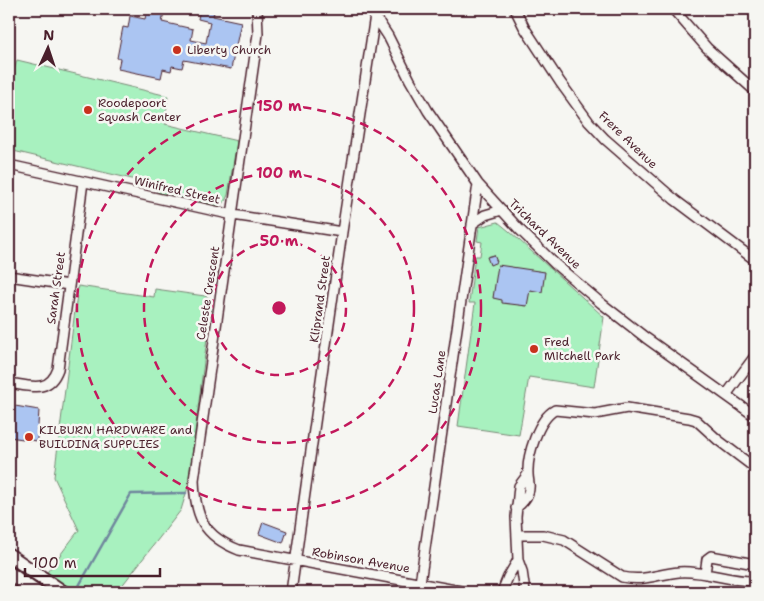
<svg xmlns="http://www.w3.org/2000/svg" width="764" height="601" font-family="'Shantell Sans',sans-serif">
<rect width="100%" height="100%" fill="#f6f6f2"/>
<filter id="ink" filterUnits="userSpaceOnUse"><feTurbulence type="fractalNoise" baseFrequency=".02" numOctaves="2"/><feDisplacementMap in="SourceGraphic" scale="10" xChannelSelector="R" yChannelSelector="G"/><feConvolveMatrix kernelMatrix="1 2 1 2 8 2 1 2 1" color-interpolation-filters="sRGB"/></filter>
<g filter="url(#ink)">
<path fill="#a8f1bf" stroke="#798875" d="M 17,60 L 168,96 L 165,124 L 237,141 L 228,195 L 225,201 L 219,206 L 163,194 L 158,192 L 149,183 L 9,150 L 9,87 Z
M 498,222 L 509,231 L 604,317 L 594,387 L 529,377 L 519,435 L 458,426 L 475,303 L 469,303 L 475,256 L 480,256 L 482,242 L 477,241 L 479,227 Z
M 78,286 L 154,297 L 155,289 L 205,296 L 212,299 L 188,487 L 181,510 L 117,592 L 72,592 L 45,575 L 79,530 L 54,477 Z"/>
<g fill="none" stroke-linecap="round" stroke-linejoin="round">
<path stroke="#6f879d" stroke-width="2.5" d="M 76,591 L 131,494 L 186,493"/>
</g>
<path fill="#abc5f2" stroke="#4a1f2b" d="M 147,9 L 165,9 L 162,22 L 193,29 L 191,40 L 206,43 L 210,22 L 198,19 L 200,9 L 215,9 L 213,16 L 241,22 L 231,69 L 184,60 L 182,68 L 172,66 L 171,71 L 163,69 L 161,78 L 118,69 L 120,59 L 117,58 L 123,27 L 128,28 L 130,16 L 145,19 Z
M 494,255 L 497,262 L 490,265 L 487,257 Z
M 498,265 L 545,272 L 542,292 L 530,290 L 527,306 L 502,303 L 502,300 L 493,298 Z
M 9,405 L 39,410 L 37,441 L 9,437 Z
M 263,522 L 287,531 L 283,543 L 259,534 Z"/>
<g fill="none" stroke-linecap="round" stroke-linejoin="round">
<defs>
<path id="street" d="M 257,9 L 258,34 L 194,480 C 195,516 203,536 239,550 L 466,592
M 515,9 L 524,27 L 560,82 L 589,122 L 605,139 L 675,200 L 755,260
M 673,9 L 707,48 L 755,91
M 375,16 L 388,36 L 410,80 L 428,111 L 478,184 L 519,229 L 555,264 L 601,303 L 646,338 L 755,416
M 9,165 L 233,215 L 342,232
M 472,224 L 485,215 L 502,210
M 9,276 L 69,285
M 9,383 C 30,386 49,394 58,369 L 83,182
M 726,395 L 755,356
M 516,508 C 521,504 526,499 528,493 C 531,486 528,481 528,474 C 527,456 538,419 555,410 L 595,414 L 627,408 L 689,418 L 696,420 L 718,440 L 755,468
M 517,535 L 543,535 L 564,540 L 622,577 C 644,582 657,574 679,572 C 704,570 730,582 755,581
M 705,574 L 707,559 L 711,556 L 755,564
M 420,583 L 478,184
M 291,592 L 342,232 L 376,9
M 502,592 L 508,577 L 518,560
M 525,592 L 522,571 L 518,560 L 516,517 L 519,486 L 528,474"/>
<path id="secondary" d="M 9,555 L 63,592
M 9,573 L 36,592"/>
</defs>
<use href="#street" stroke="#4a1f2b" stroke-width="12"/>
<use href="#secondary" stroke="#4a1f2b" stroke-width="16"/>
<use href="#street" stroke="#f6f6f2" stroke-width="9"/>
<use href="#secondary" stroke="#f6f6f2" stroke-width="12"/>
</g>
</g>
<g fill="none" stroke="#c2185b" stroke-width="2.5" stroke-dasharray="9 6">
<circle cx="279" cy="308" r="67"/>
<circle cx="279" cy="308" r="135"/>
<circle cx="279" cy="308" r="202"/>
</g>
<g fill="#c8321e" stroke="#f6f6f2" stroke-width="2">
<circle cx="177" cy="50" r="5"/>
<circle cx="88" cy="110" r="5"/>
<circle cx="534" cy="349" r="5"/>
<circle cx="29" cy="437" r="5"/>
</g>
<g text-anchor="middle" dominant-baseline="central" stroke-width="5" stroke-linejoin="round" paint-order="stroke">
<g font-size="12" fill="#4a1f2b" stroke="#f6f6f2" text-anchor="start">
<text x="187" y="50">Liberty Church</text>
<text x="98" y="103">Roodepoort<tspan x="98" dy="14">Squash Center</tspan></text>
<text x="544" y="342">Fred<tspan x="544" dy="14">Mitchell Park</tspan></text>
<text x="39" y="430">KILBURN HARDWARE and<tspan x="39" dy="14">BUILDING SUPPLIES</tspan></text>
</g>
<g font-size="12" fill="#4a1f2b" stroke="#f6f6f2">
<text transform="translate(628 140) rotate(44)">Frere Avenue</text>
<text transform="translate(177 190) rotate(13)">Winifred Street</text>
<text transform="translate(545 234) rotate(44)">Trichard Avenue</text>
<text transform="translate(56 288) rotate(-82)">Sarah Street</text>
<text transform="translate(208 293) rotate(-81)">Celeste Crescent</text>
<text transform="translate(320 299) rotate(-82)">Kliprand Street</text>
<text transform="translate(437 382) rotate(-82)">Lucas Lane</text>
<text transform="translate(361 560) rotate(10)">Robinson Avenue</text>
</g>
</g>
<circle cx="279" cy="308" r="8" fill="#c2185b" stroke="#f6f6f2" stroke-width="2.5"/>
<g font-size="15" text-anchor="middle" font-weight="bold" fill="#c2185b" stroke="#f6f6f2" stroke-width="5" stroke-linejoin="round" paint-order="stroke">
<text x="279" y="111">150 m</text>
<text x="279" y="178">100 m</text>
<text x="279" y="246">50 m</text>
</g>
<rect width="764" height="601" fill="none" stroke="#f6f6f2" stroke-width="30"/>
<rect x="15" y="15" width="734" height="571" fill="none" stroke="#4a1f2b" stroke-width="2" filter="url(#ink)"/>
<g transform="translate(48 48) rotate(3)" stroke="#f6f6f2" stroke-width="4" paint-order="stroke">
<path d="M0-4L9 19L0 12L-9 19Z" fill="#4a1f2b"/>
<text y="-8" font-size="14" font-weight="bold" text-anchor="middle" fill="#4a1f2b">N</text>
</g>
<path d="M25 568v8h135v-8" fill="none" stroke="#4a1f2b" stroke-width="2.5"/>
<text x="32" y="568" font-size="15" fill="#4a1f2b" stroke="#f6f6f2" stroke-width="4" paint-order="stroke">100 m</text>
</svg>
